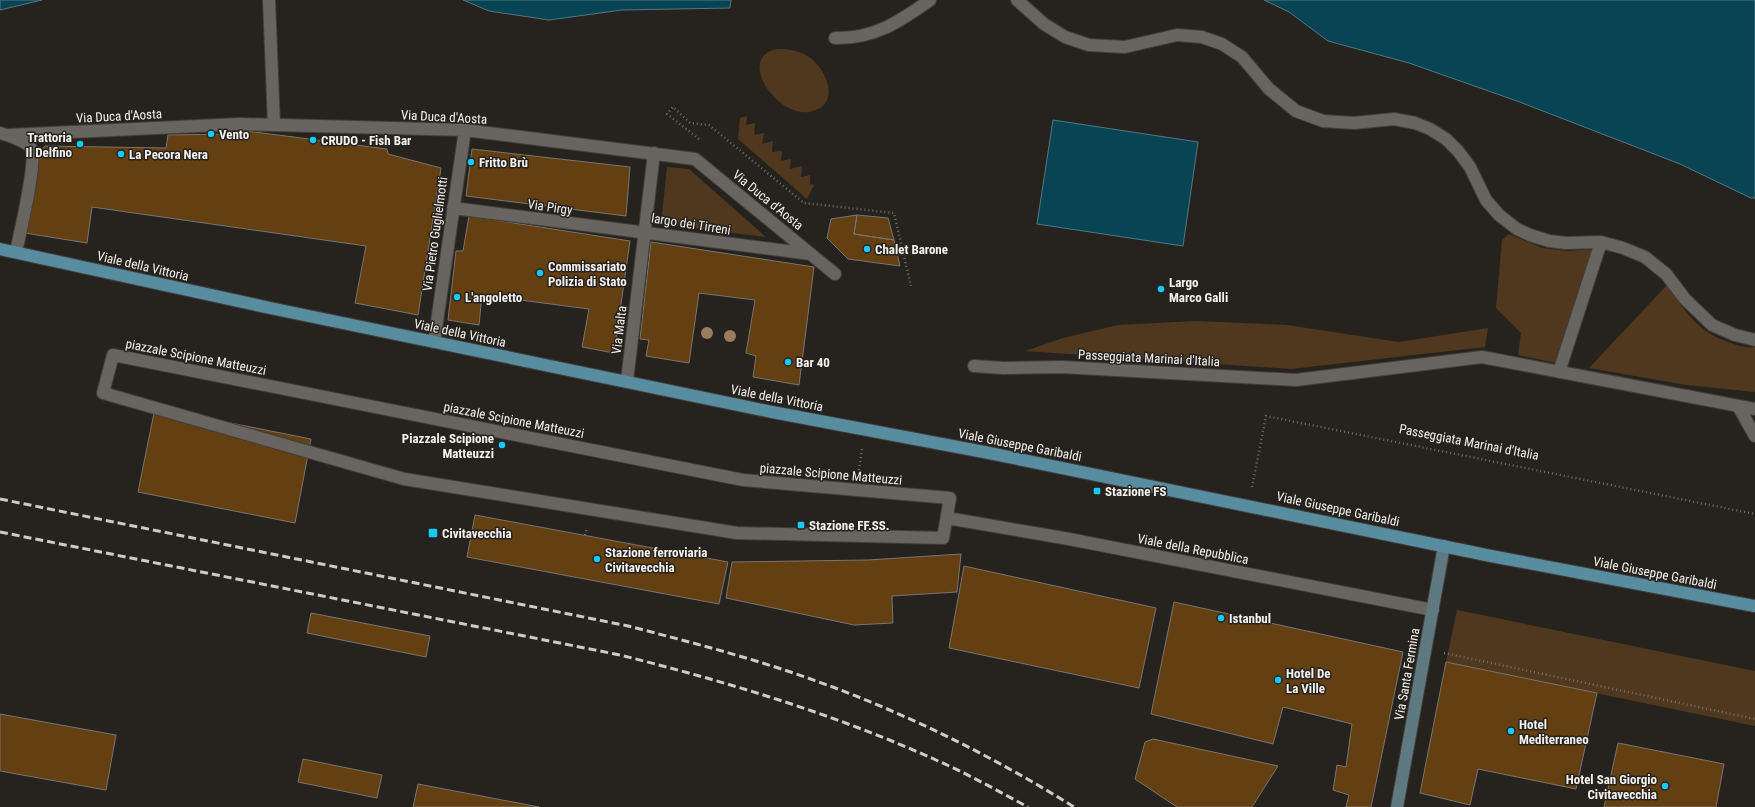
<svg xmlns="http://www.w3.org/2000/svg" width="1755" height="807" font-family="'Roboto Condensed',sans-serif">
<rect width="100%" height="100%" fill="#26231f"/>
<path fill="#50381f" d="M 777,49 C 787,49 797,50 806,55 C 827,67 843,106 809,112 C 776,117 736,57 777,49 Z
M 747,116 L 746,125 L 755,123 L 754,135 L 764,133 L 762,144 L 773,141 L 772,152 L 782,151 L 781,161 L 791,159 L 790,169 L 802,166 L 801,177 L 810,175 L 810,184 L 814,185 L 807,199 L 738,139 L 740,118 Z
M 667,167 L 689,169 L 766,237 L 661,224 Z
M 1509,234 L 1542,248 L 1569,251 L 1592,249 L 1556,363 L 1518,355 L 1521,333 L 1496,308 L 1502,240 Z
M 1667,285 C 1686,312 1697,332 1731,343 C 1739,346 1746,348 1755,347 L 1755,392 L 1686,385 L 1589,368 Z
M 1195,321 L 1287,325 L 1399,342 L 1488,328 L 1485,347 L 1291,369 L 1025,351 L 1063,338 L 1118,325 Z
M 1457,610 L 1755,671 L 1755,726 L 1446,662 Z"/>
<path fill="#094455" stroke="#507883" d="M 0,0 L 42,0 L 0,10 Z
M 463,0 L 731,0 L 730,8 L 622,10 L 549,20 L 489,11 Z
M 1264,0 L 1755,0 L 1755,198 L 1751,198 L 1680,164 L 1517,101 L 1409,63 L 1328,41 L 1289,12 Z
M 1053,120 L 1198,142 L 1183,246 L 1037,224 Z"/>
<path fill="#643f11" stroke="#797570" d="M 239,130 L 387,149 L 388,154 L 441,168 L 418,315 L 355,303 L 366,246 L 92,207 L 87,243 L 25,233 L 39,152 L 45,146 L 166,148 L 168,135 L 236,134 Z
M 472,149 L 630,167 L 626,216 L 466,196 Z
M 857,215 L 888,218 L 894,240 L 854,234 Z
M 857,215 L 854,234 L 894,240 L 900,266 L 848,259 L 827,238 L 831,219 Z
M 469,216 L 630,241 L 614,353 L 582,347 L 589,309 L 482,295 L 479,325 L 448,320 L 456,251 L 463,251 Z
M 651,242 L 814,267 L 799,385 L 753,377 L 756,356 L 746,353 L 755,300 L 699,293 L 689,363 L 646,356 L 649,340 L 640,339 Z
M 155,408 L 311,439 L 295,523 L 138,492 Z
M 475,515 L 728,562 L 719,604 L 467,557 Z
M 961,554 L 957,592 L 892,596 L 893,623 L 854,625 L 726,598 L 732,562 L 868,560 Z
M 964,566 L 1156,608 L 1139,688 L 949,648 Z
M 1174,602 L 1403,652 L 1371,807 L 1346,807 L 1349,795 L 1333,790 L 1337,765 L 1346,767 L 1352,724 L 1283,707 L 1273,744 L 1151,714 Z
M 311,613 L 430,636 L 426,657 L 307,633 Z
M 1446,662 L 1597,693 L 1576,789 L 1478,769 L 1470,805 L 1420,793 Z
M 0,714 L 116,735 L 106,790 L 0,771 Z
M 1153,739 L 1278,766 L 1252,807 L 1177,807 L 1135,779 L 1145,742 Z
M 1618,743 L 1724,764 L 1716,807 L 1604,807 Z
M 303,759 L 382,775 L 377,798 L 298,782 Z
M 418,784 L 539,807 L 413,807 Z"/>
<g fill="none" stroke-linecap="round" stroke-linejoin="round">
<defs>
<path id="street" d="M 269,0 L 274,125
M 1017,0 L 1044,24 L 1065,37 L 1089,45 L 1125,47 L 1177,35 L 1202,37 L 1222,44 L 1242,57 L 1269,89 L 1296,111 L 1323,121 L 1354,123 L 1394,119 L 1415,123 L 1430,129 L 1446,139 L 1458,151 L 1470,167 L 1486,200 L 1499,215 L 1517,229 L 1530,235 L 1549,241 L 1566,243 L 1601,242 L 1623,248 L 1645,257 L 1666,274 L 1685,299 L 1712,325 L 1735,335 L 1755,340
M 835,38 C 874,39 899,22 930,0
M 0,133 C 8,135 29,142 32,150 C 36,166 20,233 16,252
M 9,135 L 240,124 L 465,130 L 695,159 L 835,274
M 453,208 L 811,254
M 434,342 L 465,130
M 113,355 L 743,480 L 950,498 L 943,538 L 737,533 L 404,479 L 103,393 Z
M 974,366 L 1003,368 L 1062,367 L 1296,380 L 1482,357 L 1755,409
M 1559,372 L 1601,242
M 627,381 L 654,153
M 1738,406 L 1755,436
M 947,518 L 1069,539 L 1433,610"/>
<path id="secondary" d="M 1397,807 L 1444,546"/>
<path id="primary" d="M 0,249 L 270,308 L 772,412 L 984,452 L 1491,556 L 1755,606"/>
</defs>
<use href="#street" stroke="#413e3c" stroke-width="14"/>
<use href="#secondary" stroke="#413e3c" stroke-width="14"/>
<use href="#primary" stroke="#413e3c" stroke-width="14"/>
<path stroke="#716e6b" stroke-width="2.5" stroke-dasharray="1 3" stroke-linecap="butt" d="M 699,139 L 667,114 L 673,107 L 690,123 L 709,125 L 804,203 L 894,213 L 911,286
M 859,470 L 862,449
M 1252,487 L 1266,416 L 1755,514
M 585,535 L 587,528
M 1444,653 L 1755,719"/>
<use href="#street" stroke="#686460" stroke-width="12"/>
<use href="#secondary" stroke="#5f7980" stroke-width="12"/>
<use href="#primary" stroke="#578d9f" stroke-width="12"/>
<path stroke="#cdcac8" stroke-width="3" stroke-dasharray="8 4" stroke-linecap="butt" d="M 0,499 L 628,626 C 671,637 713,648 756,661 C 868,695 975,745 1074,807
M 0,532 L 620,655 C 728,682 834,714 936,760 C 968,774 998,791 1028,807"/>
</g>
<g fill="#997d5f">
<circle cx="707" cy="333" r="6"/>
<circle cx="730" cy="336" r="6"/>
</g>
<g fill="#15cafb" stroke="#26231f" stroke-width="1.5">
<circle cx="211" cy="134" r="4"/>
<circle cx="313" cy="140" r="4"/>
<circle cx="80" cy="144" r="4"/>
<circle cx="121" cy="154" r="4"/>
<circle cx="471" cy="162" r="4"/>
<circle cx="867" cy="249" r="4"/>
<circle cx="540" cy="273" r="4"/>
<circle cx="1161" cy="289" r="4"/>
<circle cx="457" cy="297" r="4"/>
<circle cx="788" cy="362" r="4"/>
<circle cx="502" cy="445" r="4"/>
<rect x="1093" y="487" width="8" height="8" rx="2"/>
<rect x="797" y="521" width="8" height="8" rx="2"/>
<rect x="428" y="528" width="10" height="10" rx="2"/>
<circle cx="597" cy="559" r="4"/>
<circle cx="1221" cy="618" r="4"/>
<circle cx="1278" cy="680" r="4"/>
<circle cx="1511" cy="731" r="4"/>
<circle cx="1665" cy="786" r="4"/>
</g>
<g text-anchor="middle" dominant-baseline="central" stroke-width="3" stroke-linejoin="round" paint-order="stroke">
<g font-size="13" fill="#f4f1ef" stroke="#26231f">
<text transform="translate(119 116) rotate(-3)">Via Duca d'Aosta</text>
<text transform="translate(444 117) rotate(3)">Via Duca d'Aosta</text>
<text transform="translate(768 200) rotate(39)">Via Duca d'Aosta</text>
<text transform="translate(550 207) rotate(8)">Via Pirgy</text>
<text transform="translate(691 224) rotate(9)">largo dei Tirreni</text>
<text transform="translate(435 234) rotate(-82)">Via Pietro Guglielmotti</text>
<text transform="translate(143 266) rotate(13)">Viale della Vittoria</text>
<text transform="translate(619 330) rotate(-83)">Via Malta</text>
<text transform="translate(460 333) rotate(12)">Viale della Vittoria</text>
<text transform="translate(196 357) rotate(11)">piazzale Scipione Matteuzzi</text>
<text transform="translate(1149 358) rotate(3)">Passeggiata Marinai d'Italia</text>
<text transform="translate(777 398) rotate(11)">Viale della Vittoria</text>
<text transform="translate(514 420) rotate(11)">piazzale Scipione Matteuzzi</text>
<text transform="translate(1469 442) rotate(11)">Passeggiata Marinai d'Italia</text>
<text transform="translate(1020 445) rotate(11)">Viale Giuseppe Garibaldi</text>
<text transform="translate(831 474) rotate(5)">piazzale Scipione Matteuzzi</text>
<text transform="translate(1338 509) rotate(12)">Viale Giuseppe Garibaldi</text>
<text transform="translate(1193 549) rotate(11)">Viale della Repubblica</text>
<text transform="translate(1655 573) rotate(11)">Viale Giuseppe Garibaldi</text>
<text transform="translate(1407 674) rotate(-80)">Via Santa Fermina</text>
</g>
<g font-size="13" font-weight="bold" fill="#f4f1ef" stroke="#26231f" text-anchor="start">
<text x="219" y="134">Vento</text>
<text x="72" y="137" text-anchor="end">Trattoria<tspan x="72" dy="15">Il Delfino</tspan></text>
<text x="321" y="140">CRUDO - Fish Bar</text>
<text x="129" y="154">La Pecora Nera</text>
<text x="479" y="162">Fritto Brù</text>
<text x="875" y="249">Chalet Barone</text>
<text x="548" y="266">Commissariato<tspan x="548" dy="15">Polizia di Stato</tspan></text>
<text x="1169" y="282">Largo<tspan x="1169" dy="15">Marco Galli</tspan></text>
<text x="465" y="297">L'angoletto</text>
<text x="796" y="362">Bar 40</text>
<text x="494" y="438" text-anchor="end">Piazzale Scipione<tspan x="494" dy="15">Matteuzzi</tspan></text>
<text x="1105" y="491">Stazione FS</text>
<text x="809" y="525">Stazione FF.SS.</text>
<text x="442" y="533">Civitavecchia</text>
<text x="605" y="552">Stazione ferroviaria<tspan x="605" dy="15">Civitavecchia</tspan></text>
<text x="1229" y="618">Istanbul</text>
<text x="1286" y="673">Hotel De<tspan x="1286" dy="15">La Ville</tspan></text>
<text x="1519" y="724">Hotel<tspan x="1519" dy="15">Mediterraneo</tspan></text>
<text x="1657" y="779" text-anchor="end">Hotel San Giorgio<tspan x="1657" dy="15">Civitavecchia</tspan></text>
</g>
</g>
</svg>
